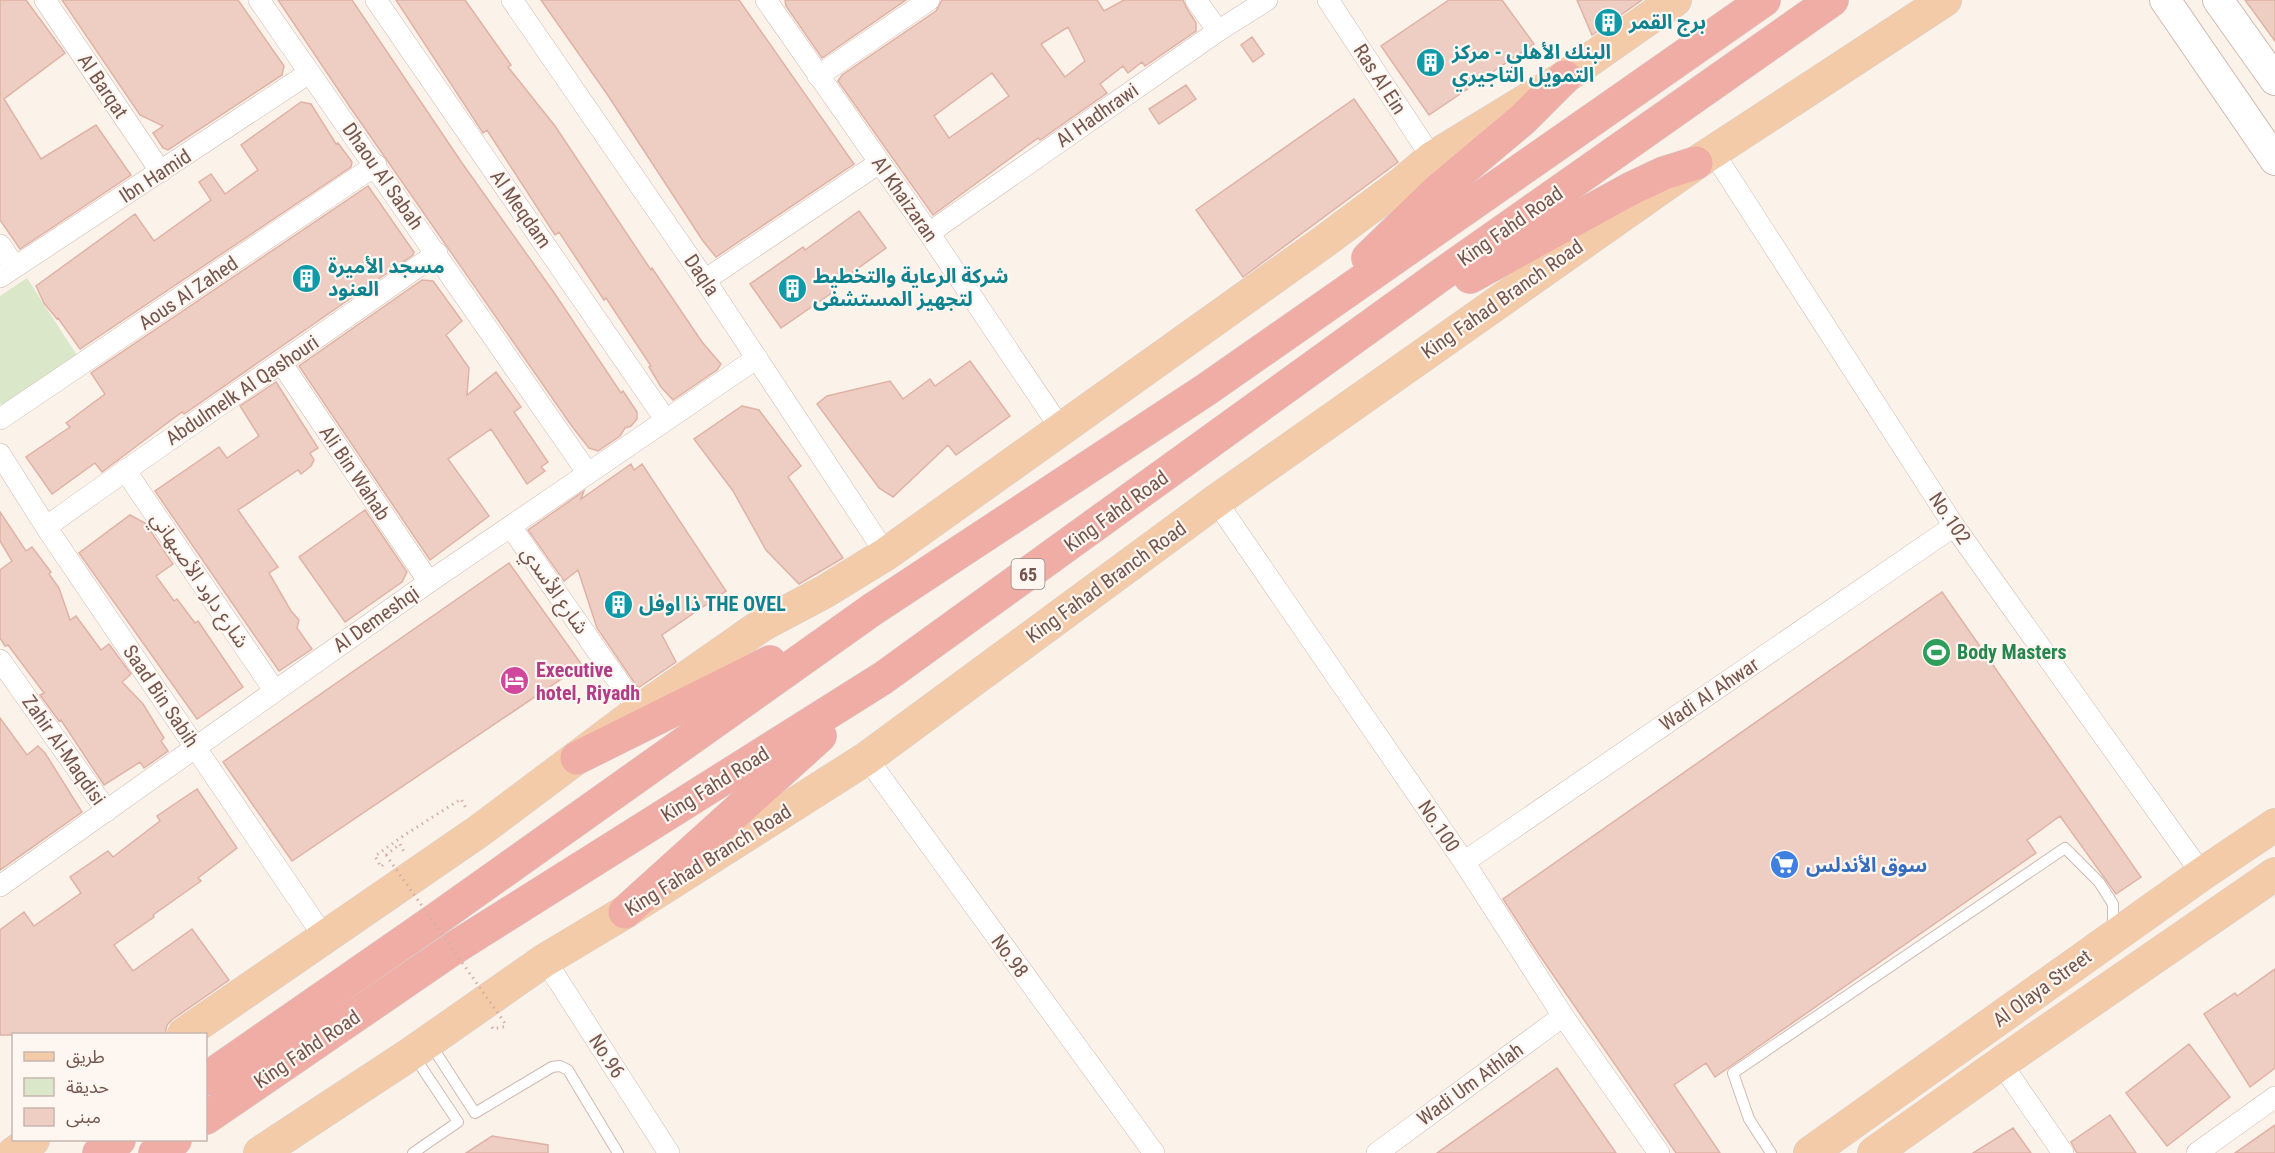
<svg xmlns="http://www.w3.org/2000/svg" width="2275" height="1153" font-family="'Roboto Condensed','Noto Sans Arabic',sans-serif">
<rect width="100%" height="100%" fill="#fbf2ea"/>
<path fill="#dae8c9" d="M 27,278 L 80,360 L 4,410 L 0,403 L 0,296 Z"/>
<path fill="#eecec3" stroke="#e0b2a5" stroke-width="1.5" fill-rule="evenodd" d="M 0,0 L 26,0 L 65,53 L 4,99 L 41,159 L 96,125 L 131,175 L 20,249 L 0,220 Z
M 62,0 L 238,0 L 284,66 L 282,75 L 168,150 L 163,148 L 153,133 L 163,126 L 140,115 Z
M 278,0 L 352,0 L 462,163 L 555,294 L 621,393 L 623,391 L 637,412 L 637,419 L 631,426 L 625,428 L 620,436 L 598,451 L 589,448 L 571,425 L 350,107 Z
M 396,0 L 465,0 L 511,65 L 508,67 L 555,126 L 651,270 L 652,268 L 702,342 L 721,364 L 717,370 L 673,400 L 661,387 L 649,367 L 651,366 L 606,298 L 604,300 L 559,232 L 555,235 L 487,130 L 483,133 Z
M 541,0 L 739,0 L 854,164 L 716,257 L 703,241 L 607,94 Z
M 785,0 L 906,0 L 822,58 L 786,6 Z
M 942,0 L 1097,0 L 1104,11 L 1124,0 L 1183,0 L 1186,7 L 1196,23 L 1196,31 L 1145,66 L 1142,62 L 1128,73 L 1123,66 L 1100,84 L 1107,93 L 1040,140 L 1038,138 L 933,215 L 838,81 L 842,75 L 936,11 ZM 1068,27 L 1085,61 L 1065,77 L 1041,44 ZM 992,73 L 1009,96 L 949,138 L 934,116 Z
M 1449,0 L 1502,0 L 1534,44 L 1429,115 L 1381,46 Z
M 1577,0 L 1642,0 L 1592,35 Z
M 2245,0 L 2275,0 L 2275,41 Z
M 1252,37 L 1264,54 L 1253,62 L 1241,45 Z
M 1186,85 L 1196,99 L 1159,124 L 1149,109 Z
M 1354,99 L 1398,162 L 1243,277 L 1196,210 Z
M 301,102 L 311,104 L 336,144 L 338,143 L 352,162 L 351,167 L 80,349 L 58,318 L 57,319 L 44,303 L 36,286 L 135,214 L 154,241 L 211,200 L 199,182 L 211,174 L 225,194 L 258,170 L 241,145 Z
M 368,186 L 414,252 L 413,255 L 184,414 L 182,412 L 102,472 L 95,463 L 52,494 L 26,457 L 70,427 L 66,423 L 105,394 L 91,373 Z
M 859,211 L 886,248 L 831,288 L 833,292 L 781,328 L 750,284 L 803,247 L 805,250 Z
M 422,280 L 433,281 L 462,321 L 446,335 L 469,368 L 467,395 L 496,372 L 521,407 L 514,412 L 548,462 L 541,467 L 545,471 L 527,484 L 491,429 L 448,459 L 489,516 L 430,560 L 299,366 Z
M 970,361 L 1010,416 L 956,455 L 948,445 L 893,497 L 879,488 L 817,404 L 827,396 L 890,381 L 903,399 L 930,379 L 935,386 Z
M 276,382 L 318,448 L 310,453 L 314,460 L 311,466 L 301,474 L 298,470 L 238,510 L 278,567 L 269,573 L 291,611 L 299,620 L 297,628 L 312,649 L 279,671 L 155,491 L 219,447 L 227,458 L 259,436 L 240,406 Z
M 742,406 L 759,410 L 801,466 L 788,477 L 843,558 L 799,584 L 766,550 L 733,491 L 694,439 Z
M 631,464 L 634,470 L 642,464 L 726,591 L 662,635 L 676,662 L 638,688 L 597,628 L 578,570 L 564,581 L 528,530 L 584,491 L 581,499 Z
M 365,510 L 407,572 L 402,582 L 345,622 L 299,557 Z
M 0,512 L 26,551 L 32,547 L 51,572 L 49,574 L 59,588 L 70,620 L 76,616 L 101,650 L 109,644 L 131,674 L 122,682 L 143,704 L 164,738 L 161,741 L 168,751 L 144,768 L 140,762 L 104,785 L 61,720 L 59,721 L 40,695 L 44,693 L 8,645 L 5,646 L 0,638 L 0,570 L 12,561 L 0,541 Z
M 130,515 L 145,523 L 173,564 L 156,576 L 174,601 L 177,599 L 195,623 L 198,621 L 243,687 L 197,719 L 79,553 Z
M 509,563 L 582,665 L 292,861 L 223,762 Z
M 1942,592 L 2141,877 L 2116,894 L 2060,816 L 2027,840 L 2036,853 L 1715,1077 L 1706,1063 L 1674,1085 L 1720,1153 L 1676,1153 L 1538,953 L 1503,899 Z
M 0,718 L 27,755 L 38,746 L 45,753 L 82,812 L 0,870 Z
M 197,789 L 237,848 L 198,878 L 201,881 L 153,915 L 154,917 L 114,945 L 133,971 L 192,929 L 229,980 L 173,1019 L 167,1025 L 165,1035 L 0,1035 L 0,930 L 24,912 L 34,926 L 81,893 L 70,877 L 108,851 L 113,857 L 160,821 L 157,816 Z
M 2275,969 L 2275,1068 L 2250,1087 L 2204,1014 L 2235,993 L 2237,996 Z
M 2189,1044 L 2230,1097 L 2167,1146 L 2126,1093 Z
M 1557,1068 L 1616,1153 L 1437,1153 Z
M 2110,1115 L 2136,1153 L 2077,1153 L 2071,1142 Z
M 2275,1125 L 2275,1153 L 2235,1153 Z
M 2013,1128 L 2031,1153 L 1973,1153 Z
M 492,1136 L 548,1145 L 548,1153 L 466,1153 Z"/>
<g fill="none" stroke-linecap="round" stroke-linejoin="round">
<defs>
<path id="lane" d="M 431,1045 L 475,1113 L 552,1067 L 560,1066 L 568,1070 L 618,1153
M 413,1153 L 458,1122 L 414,1056
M 1771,1153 L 1749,1119 L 1733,1073 L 2065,848 L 2099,882 L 2113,904 L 2113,931"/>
<path id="street" d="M 45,0 L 161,172
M 259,0 L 587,472
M 376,0 L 665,419
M 512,0 L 705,280 L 886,554
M 766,0 L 929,233 L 1061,429
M 1196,0 L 1218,31
M 1328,0 L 1432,158
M 818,76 L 929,0
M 1713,152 L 1954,526 L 2202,874
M 929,233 L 1218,31 L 1267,0
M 0,245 L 15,267
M 0,277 L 309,73
M 705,280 L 879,163
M 282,364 L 429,582
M 0,419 L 376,165
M 0,454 L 46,527 L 324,937
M 125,470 L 274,690
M 1216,501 L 1464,862 L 1563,1016 L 1659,1153
M 46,527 C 175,434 308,346 437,253
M 511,527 L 639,711
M 0,660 L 107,811
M 867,758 L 1154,1153
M 1464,862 L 1954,526
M 0,886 L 429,582 L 757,358
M 545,960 L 669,1153
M 2001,1063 L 2063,1153
M 1377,1153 L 1563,1016
M 2197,1153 L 2275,1097"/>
<path id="secondary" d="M 2165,0 L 2275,160
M 2218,0 L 2275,80"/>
<path id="primary" d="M 184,1034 L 479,831 L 639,711 L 762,625 L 824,592 L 886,554 L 1322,243 L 1400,185 L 1432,158 L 1565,77 L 1675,0
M 14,1153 L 33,1140
M 260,1153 L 412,1053 L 545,960 L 625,912 L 867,758 L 1216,501 L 1696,163 L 1945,0
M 1810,1153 L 2202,874 L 2275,825
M 1874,1153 L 2001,1063 L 2275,874"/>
<path id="highway" d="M 1368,258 L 1435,193 L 1522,120 L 1565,77
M 1470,277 L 1630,189 L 1664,173 L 1696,163
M 577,758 L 770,662
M 625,912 L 820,736
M 206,1079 L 435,920 L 873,609 L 1207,389 L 1764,0
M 206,1118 L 454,948 L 883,678 L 1438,277 L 1832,0
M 99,1153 L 119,1140
M 155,1153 L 175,1140"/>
</defs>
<use href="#lane" stroke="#cfbab3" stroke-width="12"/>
<use href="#street" stroke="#cfbab3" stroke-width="22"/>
<use href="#secondary" stroke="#d1bab1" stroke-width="32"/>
<use href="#primary" stroke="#d8d0ce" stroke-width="34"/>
<use href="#highway" stroke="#d8d0ce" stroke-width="34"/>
<path stroke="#d4b0a6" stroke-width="3" stroke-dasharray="1.5 4.5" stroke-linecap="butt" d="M 386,855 L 400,844 L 404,852
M 383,865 L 381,867 L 375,856 L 406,834 L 461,799 L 467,810
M 492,1027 L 493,1029 L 507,1026"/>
<use href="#lane" stroke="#fff" stroke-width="10"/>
<use href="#street" stroke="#fff" stroke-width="21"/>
<use href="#secondary" stroke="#fff" stroke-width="30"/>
<use href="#primary" stroke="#f4cba8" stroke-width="33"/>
<use href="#highway" stroke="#f0ada6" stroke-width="33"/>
<path stroke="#d4b0a6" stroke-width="3" stroke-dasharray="1.5 4.5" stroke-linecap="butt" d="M 386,855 L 507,1026"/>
</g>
<defs>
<symbol id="building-disc" viewBox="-11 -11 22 22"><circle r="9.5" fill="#0f9aa8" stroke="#fef6f0"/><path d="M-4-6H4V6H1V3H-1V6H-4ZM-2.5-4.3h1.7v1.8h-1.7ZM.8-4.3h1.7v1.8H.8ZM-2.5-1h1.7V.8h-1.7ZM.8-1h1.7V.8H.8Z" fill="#fff"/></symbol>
<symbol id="stadium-disc" viewBox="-11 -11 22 22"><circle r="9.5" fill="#2e9e5b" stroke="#fef6f0"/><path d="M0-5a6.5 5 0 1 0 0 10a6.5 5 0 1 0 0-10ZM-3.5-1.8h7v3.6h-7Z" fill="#fff"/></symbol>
<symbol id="hotel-disc" viewBox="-11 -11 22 22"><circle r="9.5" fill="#d1479c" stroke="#fef6f0"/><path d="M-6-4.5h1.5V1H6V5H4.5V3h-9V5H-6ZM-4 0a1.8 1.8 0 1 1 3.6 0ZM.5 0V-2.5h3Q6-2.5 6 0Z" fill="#fff"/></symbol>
<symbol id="supermarket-disc" viewBox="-11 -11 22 22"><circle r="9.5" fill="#3f7fe0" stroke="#fef6f0"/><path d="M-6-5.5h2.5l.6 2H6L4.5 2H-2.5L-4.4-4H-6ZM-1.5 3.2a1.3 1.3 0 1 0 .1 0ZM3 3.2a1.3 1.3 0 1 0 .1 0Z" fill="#fff"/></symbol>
</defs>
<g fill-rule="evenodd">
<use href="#building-disc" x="1592" y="6" width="33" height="33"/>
<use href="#building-disc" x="1414" y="46" width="33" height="33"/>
<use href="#building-disc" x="290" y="262" width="33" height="33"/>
<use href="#building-disc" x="776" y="272" width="33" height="33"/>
<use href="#building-disc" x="602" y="588" width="33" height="33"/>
<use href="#stadium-disc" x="1920" y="636" width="33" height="33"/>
<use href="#hotel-disc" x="498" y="664" width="33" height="33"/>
<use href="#supermarket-disc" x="1768" y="848" width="33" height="33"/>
</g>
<g text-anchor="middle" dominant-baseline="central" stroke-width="4.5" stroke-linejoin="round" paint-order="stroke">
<rect fill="#fef6f0" stroke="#9d867f" stroke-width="1.5" x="1011.5" y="559" width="33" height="30" rx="4.5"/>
<g font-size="18" font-weight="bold" fill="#74564f">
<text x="1028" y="574">65</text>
</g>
<g font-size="20" font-weight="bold" fill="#0d838f" stroke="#fef6f0" text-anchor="start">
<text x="1629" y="22">برج القمر</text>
<text x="1452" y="52">البنك الأهلي - مركز<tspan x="1452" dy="23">التمويل التاجيري</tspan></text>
<text x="328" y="266">مسجد الأميرة<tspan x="328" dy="23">العنود</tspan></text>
<text x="813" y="276">شركة الرعاية والتخطيط<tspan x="813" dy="23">لتجهيز المستشفى</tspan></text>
<text x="639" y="604">ذا اوفل THE OVEL</text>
</g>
<g font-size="20" fill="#74564f" stroke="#fef6f0">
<text transform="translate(1380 79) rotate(57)">Ras Al Ein</text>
<text transform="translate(103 86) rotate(56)">Al Barqat</text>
<text transform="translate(1097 115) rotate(-35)">Al Hadhrawi</text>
<text transform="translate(155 176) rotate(-33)">Ibn Hamid</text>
<text transform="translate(383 176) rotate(55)">Dhaou Al Sabah</text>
<text transform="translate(905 199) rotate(55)">Al Khaizaran</text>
<text transform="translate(521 209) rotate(55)">Al Meqdam</text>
<text transform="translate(1510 226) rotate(-35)">King Fahd Road</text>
<text transform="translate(702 275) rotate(56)">Daqla</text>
<text transform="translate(188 293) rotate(-34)">Aous Al Zahed</text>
<text transform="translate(1502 299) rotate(-35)">King Fahad Branch Road</text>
<text transform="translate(242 390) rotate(-34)">Abdulmelk Al Qashouri</text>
<text transform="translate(355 473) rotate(56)">Ali Bin Wahab</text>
<text transform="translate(1116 511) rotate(-36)">King Fahd Road</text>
<text transform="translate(1950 518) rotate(56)">No.102</text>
<text transform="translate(200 580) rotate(56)">شارع داود الأصبهاني</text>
<text transform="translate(1106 582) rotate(-36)">King Fahad Branch Road</text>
<text transform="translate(555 590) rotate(55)">شارع الأسدي</text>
<text transform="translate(376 619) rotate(-35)">Al Demeshqi</text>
<text transform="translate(1709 694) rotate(-34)">Wadi Al Ahwar</text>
<text transform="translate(161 696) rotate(56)">Saad Bin Sabih</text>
<text transform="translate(64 750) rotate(55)">Zahir Al-Maqdisi</text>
<text transform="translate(715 784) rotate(-32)">King Fahd Road</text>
<text transform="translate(1439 826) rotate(56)">No.100</text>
<text transform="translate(708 860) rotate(-32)">King Fahad Branch Road</text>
<text transform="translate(1010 956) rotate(54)">No.98</text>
<text transform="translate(2042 988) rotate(-36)">Al Olaya Street</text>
<text transform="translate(307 1049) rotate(-34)">King Fahd Road</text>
<text transform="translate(607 1056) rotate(57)">No.96</text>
<text transform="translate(1470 1084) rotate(-36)">Wadi Um Athlah</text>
</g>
<g font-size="20" font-weight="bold" fill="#27864d" stroke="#fef6f0" text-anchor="start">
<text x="1957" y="652">Body Masters</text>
</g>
<g font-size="20" font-weight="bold" fill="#b23c85" stroke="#fef6f0" text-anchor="start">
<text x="536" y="670">Executive<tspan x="536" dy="23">hotel, Riyadh</tspan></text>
</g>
<g font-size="20" font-weight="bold" fill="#366cbe" stroke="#fef6f0" text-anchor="start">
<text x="1806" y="865">سوق الأندلس</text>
</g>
</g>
<rect x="12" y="1033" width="195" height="108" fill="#fef6f0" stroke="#c7b6b0" stroke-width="1.5"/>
<rect x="24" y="1052" width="30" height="9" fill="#f4cba8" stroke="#c7b6b0" stroke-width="1.5"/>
<text x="66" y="1063" font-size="18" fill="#74564f">طريق</text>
<rect x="24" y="1078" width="30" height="18" fill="#dae8c9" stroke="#c7b6b0" stroke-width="1.5"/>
<text x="66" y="1093" font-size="18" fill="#74564f">حديقة</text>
<rect x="24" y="1108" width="30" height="18" fill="#eecec3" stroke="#c7b6b0" stroke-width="1.5"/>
<text x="66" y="1123" font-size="18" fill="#74564f">مبنى</text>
</svg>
